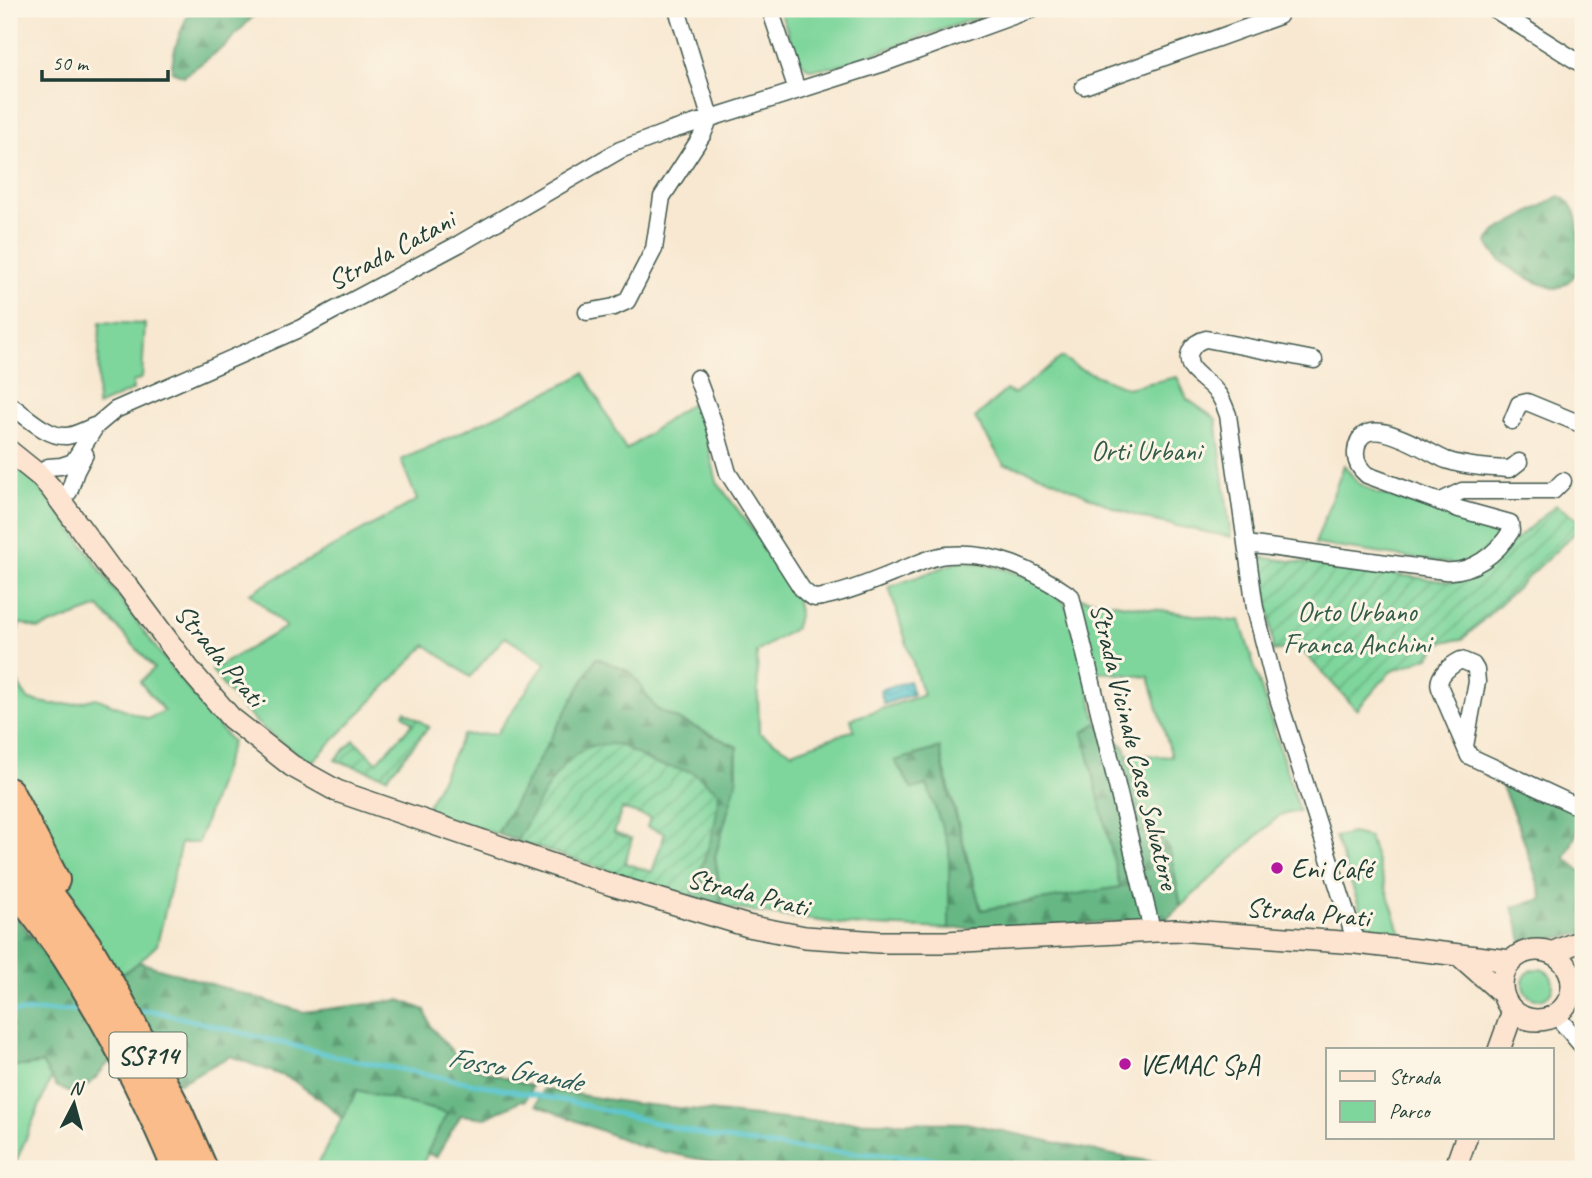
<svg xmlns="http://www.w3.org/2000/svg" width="1592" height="1178" font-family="Caveat,sans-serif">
<defs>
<pattern id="forest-firs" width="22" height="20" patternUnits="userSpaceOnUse" patternTransform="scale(1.75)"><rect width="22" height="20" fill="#66b784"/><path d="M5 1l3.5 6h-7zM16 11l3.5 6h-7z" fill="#53966d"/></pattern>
<pattern id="garden-furrows" width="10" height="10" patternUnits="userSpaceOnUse" patternTransform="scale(1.75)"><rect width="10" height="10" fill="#7ed69c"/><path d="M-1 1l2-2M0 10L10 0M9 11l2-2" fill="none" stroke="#67af80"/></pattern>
<pattern id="water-waves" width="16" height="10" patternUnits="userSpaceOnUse" patternTransform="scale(1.75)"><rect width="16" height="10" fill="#57c5ce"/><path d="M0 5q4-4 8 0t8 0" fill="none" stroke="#47a1a8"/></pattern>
</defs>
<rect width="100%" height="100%" fill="#fcf5e5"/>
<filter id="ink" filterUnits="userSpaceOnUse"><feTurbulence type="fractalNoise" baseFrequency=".0143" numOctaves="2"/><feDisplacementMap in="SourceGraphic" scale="14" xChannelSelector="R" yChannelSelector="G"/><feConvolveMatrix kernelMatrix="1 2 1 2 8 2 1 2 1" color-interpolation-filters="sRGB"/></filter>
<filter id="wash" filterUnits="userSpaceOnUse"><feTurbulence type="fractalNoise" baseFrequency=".00686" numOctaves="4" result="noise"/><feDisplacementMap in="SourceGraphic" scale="28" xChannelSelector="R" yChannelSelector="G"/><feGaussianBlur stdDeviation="1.57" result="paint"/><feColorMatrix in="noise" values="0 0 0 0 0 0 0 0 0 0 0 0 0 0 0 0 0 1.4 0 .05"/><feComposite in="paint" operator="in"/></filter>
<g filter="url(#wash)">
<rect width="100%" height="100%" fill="#f8e8d1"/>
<path fill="#7ed69c" stroke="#4e8a68" stroke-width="2" fill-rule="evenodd" d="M 779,9 L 1002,9 L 835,67 L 809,69 L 798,59 Z
M 100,322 L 145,324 L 142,378 L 133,382 L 133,390 L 97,406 Z
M 1062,357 L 1078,368 L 1127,388 L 1177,377 L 1187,399 L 1216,419 L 1231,537 C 1192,529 1152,523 1115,508 C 1077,493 1043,471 1004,464 L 975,418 L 1006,390 L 1014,394 Z
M 584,373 L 626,450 L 697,399 L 717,482 L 776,561 L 795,592 L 799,612 L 795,628 L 757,652 L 759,733 L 792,752 L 854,730 L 851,719 L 923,695 L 889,587 L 963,560 L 1004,569 L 1037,580 L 1060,597 L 1071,613 L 1097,723 L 1083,733 L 1121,887 L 981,910 L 939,748 L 895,761 L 927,784 L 949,847 L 949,929 L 848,925 L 723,907 L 715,857 L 737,779 L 737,747 L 656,709 L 631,672 L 597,658 L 497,834 L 425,811 L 463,735 L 496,734 L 546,663 L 505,637 L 470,677 L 426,645 L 311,763 C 268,735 241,713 212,670 L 286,627 L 250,593 L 417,500 L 401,460 L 567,383 Z
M 9,460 C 51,491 89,554 119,597 C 154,647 192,695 232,742 L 198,843 L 181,843 L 157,945 L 139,962 L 118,977 L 90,930 L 9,772 ZM 99,607 L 154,668 L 140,682 L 164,711 L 148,719 L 96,698 L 74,704 L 51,704 L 29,700 C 7,673 10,655 20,623 L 39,629 Z
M 1344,465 L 1357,482 L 1376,493 L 1504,528 C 1494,547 1479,558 1459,565 L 1315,544 Z
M 1074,597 L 1233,621 L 1240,620 L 1299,811 L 1280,815 L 1181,906 L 1170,851 L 1137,805 L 1127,754 L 1172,757 L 1149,677 L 1093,671 Z
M 1352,833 L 1369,837 L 1403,940 L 1370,937 L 1335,837 Z
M1523 984a15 15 0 1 1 30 0a15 15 0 1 1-30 0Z
M 42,1063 L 51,1078 L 13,1169 L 9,1169 L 9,1066 L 25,1066 Z
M 357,1090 L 448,1113 L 420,1169 L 315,1169 Z"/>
<path fill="url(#forest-firs)" stroke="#427a5c" stroke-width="2" d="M 190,9 L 260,9 L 226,45 L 184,76 L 172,71 C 172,49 182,29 190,9 Z
M 1560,196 C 1578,207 1577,220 1579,239 C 1581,265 1583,276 1556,289 C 1531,281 1498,267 1487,242 L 1496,231 Z
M 596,658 L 631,672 L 656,709 L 737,747 L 735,763 L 737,779 L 715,857 L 723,907 L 690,897 C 701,867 721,822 717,791 L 692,772 L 655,764 L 618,744 L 544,793 L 517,841 L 497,834 Z
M 1097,723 L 1126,748 L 1129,764 L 1146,776 L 1137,805 L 1170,851 L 1181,906 L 1165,920 L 949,929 L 949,847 L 927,785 L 912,789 L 895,761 L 940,748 L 946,781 L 981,910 L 1120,887 L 1083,733 Z
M 1498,777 L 1583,815 L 1583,830 L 1579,828 L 1565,858 L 1583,873 L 1583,934 L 1531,942 L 1524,949 L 1513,907 L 1543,899 L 1521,832 Z
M 9,908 L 46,954 L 56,964 L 112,1059 L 91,1083 L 73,1094 L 56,1086 L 42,1063 L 25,1066 L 9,1066 Z
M 139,962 L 303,1012 L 400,1000 L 425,1010 L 431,1027 L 463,1064 L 532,1086 L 525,1101 L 522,1100 L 486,1118 L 461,1115 L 436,1157 L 427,1153 L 447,1113 L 357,1090 L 342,1119 L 328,1105 L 291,1079 L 230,1056 L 178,1084 L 117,978 Z
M 543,1089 L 630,1103 L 804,1121 L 966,1123 L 1118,1156 L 1201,1169 L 744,1169 L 642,1147 L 536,1105 Z"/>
<path fill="url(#garden-furrows)" stroke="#4e8a68" stroke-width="2" fill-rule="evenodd" d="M 1556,505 L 1583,523 L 1583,525 L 1463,639 L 1442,642 L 1429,657 L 1390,672 L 1357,710 L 1297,645 L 1273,652 L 1270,615 L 1259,557 L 1452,582 L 1480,570 Z
M 405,711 L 429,727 L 387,777 L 335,760 L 354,740 L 377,762 L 413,723 L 403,714 Z
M 618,744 L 655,764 L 692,772 L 717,791 C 721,822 701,867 690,897 L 517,841 C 534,811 560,752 596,745 C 603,744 611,744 618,744 ZM 622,809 L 650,818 L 647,827 L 665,833 L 652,872 L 625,863 L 632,839 L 614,833 Z"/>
<path fill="url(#water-waves)" stroke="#3b8181" stroke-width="2" d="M 909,681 L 913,694 L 884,704 L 880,690 Z"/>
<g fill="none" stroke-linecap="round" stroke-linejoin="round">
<path stroke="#57c5ce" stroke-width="5" d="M 134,1011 L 154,1011 L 347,1059 L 571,1102 L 713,1137 L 787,1148 L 923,1158 L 1014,1169
M 9,1012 L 90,1010"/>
</g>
</g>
<g filter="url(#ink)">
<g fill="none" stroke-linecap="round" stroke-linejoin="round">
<defs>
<path id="street" d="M 770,9 L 797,90
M 1494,9 L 1583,65
M 1084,86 L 1279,16 L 1277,9
M 587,312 L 614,307 L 627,301 L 654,249 L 662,197 L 703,134 L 710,117 L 677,9
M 1314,360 L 1206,339 C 1192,342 1183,357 1193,370 C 1200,378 1211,384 1218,394 C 1223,400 1225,408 1228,415 L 1255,608 L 1278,698 L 1356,943
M 697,378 L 714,424 L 728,473 L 802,589 C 805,592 810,597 815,598 C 820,598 826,596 831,595 C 857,589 881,578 906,568 C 919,563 933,556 947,555 C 994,551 1033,570 1071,596 L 1152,930
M 9,404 C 24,414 47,438 67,436 C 76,435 85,430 94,426
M 1512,421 L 1519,404 L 1527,402 L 1583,425
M 48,467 L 61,466 L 73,462 L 96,426 L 115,410 L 301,328 L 459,244 L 620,150 L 667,132 L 881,64 L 1032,9
M 69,492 L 76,471 L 85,454
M 1439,502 L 1462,491 L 1553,491 L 1563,481
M 1247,544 L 1445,571 C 1472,573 1497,554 1511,531 L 1510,523 L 1459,509 L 1367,475 C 1360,469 1355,462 1356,452 C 1360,405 1426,452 1446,460 C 1466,467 1490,468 1510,469 L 1519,462
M 1465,746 L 1477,682 L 1476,670 L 1473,665 L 1461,660 C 1451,665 1436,676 1440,688 L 1469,756 L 1583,809
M 1555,1014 L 1583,1047"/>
<path id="secondary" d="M 9,451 L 40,476 L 51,488 L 111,570 L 127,586 L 188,668 L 231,718 L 292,766 L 337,791 L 609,884 L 748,926 L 805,937 L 879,942 L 945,942 L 1176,930 L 1356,943 L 1511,961
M1502 985a35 35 0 1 1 70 0a35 35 0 1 1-70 0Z
M 1551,953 L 1573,944 L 1583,942
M 1460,956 L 1503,994
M 1499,1050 L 1513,1011
M 1455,1169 L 1466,1138"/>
<path id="highway" d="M 9,792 L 55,880
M 9,840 L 86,944 L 118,998 L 178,1112 L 203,1169
M 9,880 C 28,906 49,931 67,958 C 109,1023 147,1098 177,1169"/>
</defs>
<use href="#street" stroke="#40574c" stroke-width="19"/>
<use href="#secondary" stroke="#40574c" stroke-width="24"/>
<use href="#highway" stroke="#40574c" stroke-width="32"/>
<use href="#street" stroke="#fff" stroke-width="16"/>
<use href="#secondary" stroke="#fde4d0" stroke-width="21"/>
<use href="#highway" stroke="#f9bc8a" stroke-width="28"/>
</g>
</g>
<g fill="#b5179e" stroke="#fcf5e5" stroke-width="2.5">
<circle cx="1277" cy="868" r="7"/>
<circle cx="1125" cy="1064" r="7"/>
</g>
<g text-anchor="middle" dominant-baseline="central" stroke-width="6" stroke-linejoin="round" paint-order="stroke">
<rect fill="#fcf5e5" stroke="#617469" stroke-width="2" x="109.5" y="1032.5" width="77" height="45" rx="5"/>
<g font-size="26" font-weight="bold" fill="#1f3d34">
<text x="148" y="1055">SS714</text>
</g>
<g font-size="28" fill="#1f3d34" stroke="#fcf5e5">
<text transform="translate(391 250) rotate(-28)">Strada Catani</text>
<text transform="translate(220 655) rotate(50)">Strada Prati</text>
<text transform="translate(1135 746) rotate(76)">Strada Vicinale Case Salvatore</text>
<text transform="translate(748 892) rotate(14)">Strada Prati</text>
<text transform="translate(1308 912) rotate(5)">Strada Prati</text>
</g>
<g font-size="28" fill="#325c49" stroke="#fcf5e5">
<text x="1146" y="450">Orti Urbani</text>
<text x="1357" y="611">Orto Urbano<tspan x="1357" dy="32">Franca Anchini</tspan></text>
</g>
<g font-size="28" fill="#1f3d34" stroke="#fcf5e5" text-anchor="start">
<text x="1291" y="868">Eni Café</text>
<text x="1139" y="1064">VEMAC SpA</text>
</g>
<g font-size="30" font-style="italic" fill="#2d5f5a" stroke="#fcf5e5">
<text transform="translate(515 1069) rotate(11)">Fosso Grande</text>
</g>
</g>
<rect width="1592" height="1178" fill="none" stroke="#fcf5e5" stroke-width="35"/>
<rect x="1326" y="1048" width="228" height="91" fill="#fcf5e5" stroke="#a4ab9e" stroke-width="2"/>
<rect x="1340" y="1071" width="35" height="10" fill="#fde4d0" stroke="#a4ab9e" stroke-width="2"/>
<text x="1389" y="1084" font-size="21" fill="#1f3d34">Strada</text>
<rect x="1340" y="1101" width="35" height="21" fill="#7ed69c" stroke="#a4ab9e" stroke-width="2"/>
<text x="1389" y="1118" font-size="21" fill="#1f3d34">Parco</text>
<g transform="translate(74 1104) rotate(6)" stroke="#fcf5e5" stroke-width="5" paint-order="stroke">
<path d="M0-5L12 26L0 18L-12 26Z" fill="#1f3d34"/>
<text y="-10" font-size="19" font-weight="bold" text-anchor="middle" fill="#1f3d34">N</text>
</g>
<path d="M42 70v10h126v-10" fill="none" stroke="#1f3d34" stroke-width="3.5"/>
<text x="52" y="70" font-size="21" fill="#1f3d34" stroke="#fcf5e5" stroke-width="5" paint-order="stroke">50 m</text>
</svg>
